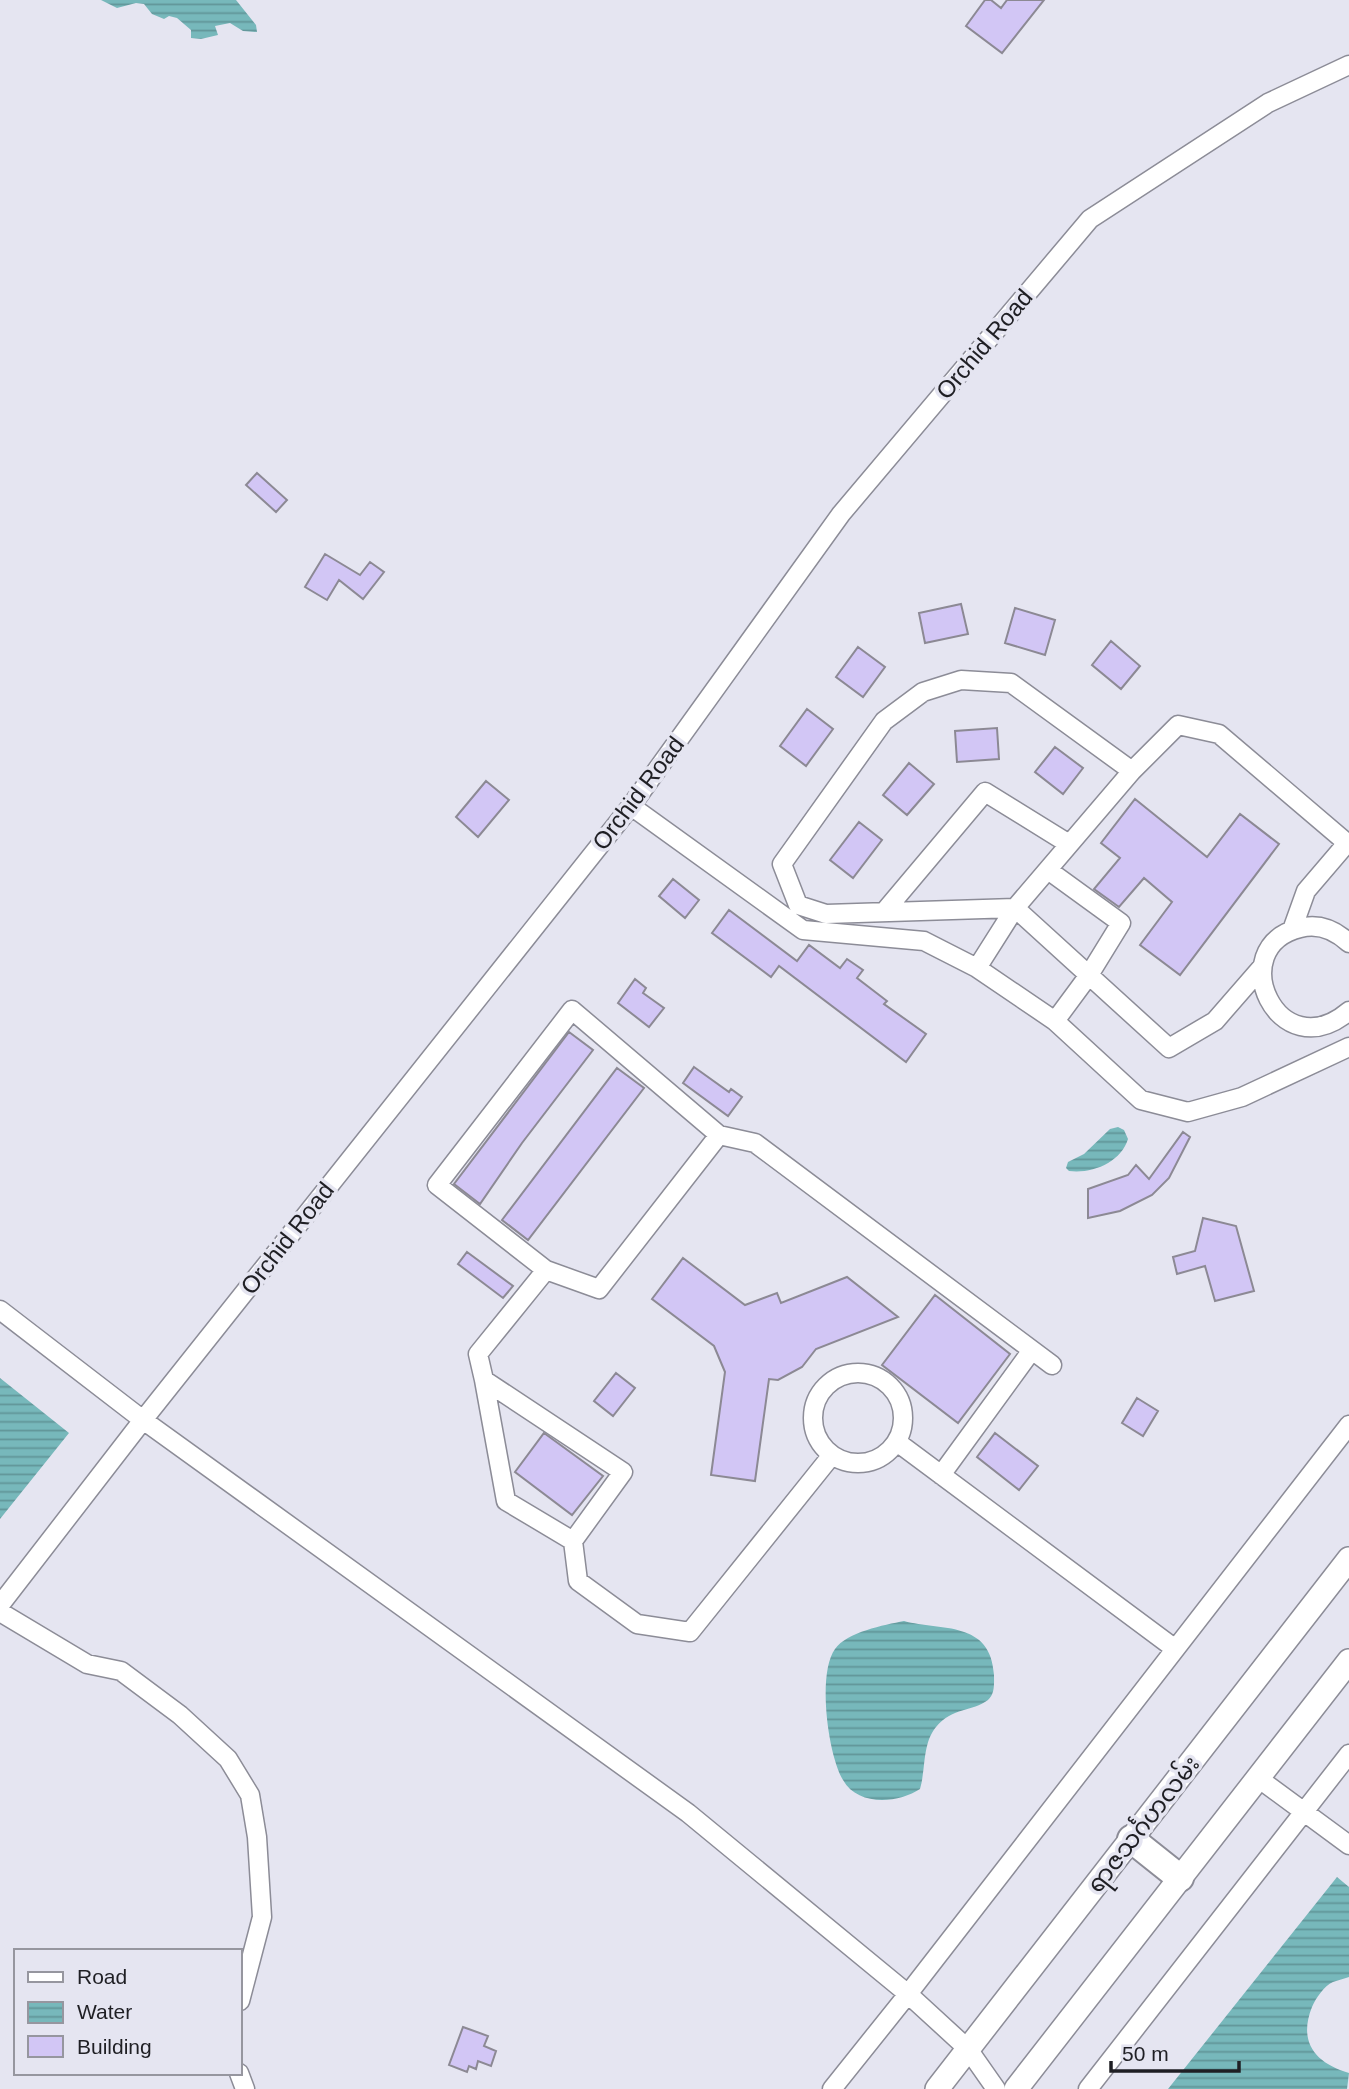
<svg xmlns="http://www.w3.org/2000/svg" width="1349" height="2089" font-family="Helvetica,'Noto Sans Myanmar',sans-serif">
<defs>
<pattern id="water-rules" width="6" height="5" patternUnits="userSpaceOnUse" patternTransform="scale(1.75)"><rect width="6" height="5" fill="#77b8bb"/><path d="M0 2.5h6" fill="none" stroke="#619598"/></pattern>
</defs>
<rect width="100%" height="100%" fill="#e5e5f1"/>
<path fill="url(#water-rules)" d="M 101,0 L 236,0 L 256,25 L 257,32 L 243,31 L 230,23 L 215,26 L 218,35 L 201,39 L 191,38 L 191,30 L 177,18 L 169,16 L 164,19 L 152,14 L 144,4 L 136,3 L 117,8 Z
M 1118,1127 L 1124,1130 L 1128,1139 C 1121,1162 1093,1174 1069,1171 L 1066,1168 L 1068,1162 L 1084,1154 L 1110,1129 Z
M 0,1378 L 69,1433 L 0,1519 Z
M 904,1621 C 941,1631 991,1620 994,1675 C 994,1684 995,1694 988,1700 C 972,1712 953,1707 936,1727 C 922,1744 926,1769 920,1789 C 899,1803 858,1807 843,1780 C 828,1755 817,1674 835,1649 C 847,1632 884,1625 904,1621 Z
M 1337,1877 L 1349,1887 L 1349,1977 C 1344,1979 1338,1980 1333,1982 C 1324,1986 1316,1998 1312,2007 C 1298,2042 1315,2063 1349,2073 L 1347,2089 L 1168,2089 Z"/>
<path fill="#d2c6f5" stroke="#8c8994" stroke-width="2" d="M 985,0 L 991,0 L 1001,8 L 1007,0 L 1044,0 L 1002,53 L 966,26 Z
M 257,473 L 287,500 L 276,512 L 246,485 Z
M 325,554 L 360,575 L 370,562 L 384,572 L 363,599 L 339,580 L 327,600 L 305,587 Z
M 961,604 L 968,634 L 925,643 L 919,613 Z
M 1015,608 L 1055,620 L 1045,655 L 1005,643 Z
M 1111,641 L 1140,666 L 1121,689 L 1092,665 Z
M 858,647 L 885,667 L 863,697 L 836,677 Z
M 807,709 L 833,729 L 806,766 L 780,746 Z
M 997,728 L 999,759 L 957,762 L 955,731 Z
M 1055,747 L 1083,768 L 1063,794 L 1035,772 Z
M 909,763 L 934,784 L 907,815 L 883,795 Z
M 486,781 L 509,800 L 478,837 L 456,817 Z
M 1135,799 L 1207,857 L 1240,814 L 1279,844 L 1180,975 L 1140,945 L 1172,902 L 1144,878 L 1119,907 L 1094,889 L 1120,858 L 1101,843 Z
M 859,822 L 882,840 L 853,878 L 830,860 Z
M 673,879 L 699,900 L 685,918 L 659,896 Z
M 729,910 L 797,961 L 809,945 L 840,968 L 847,959 L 863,970 L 857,978 L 887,1001 L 884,1004 L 926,1034 L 906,1062 L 779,966 L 771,977 L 712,933 Z
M 635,979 L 646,988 L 643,993 L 664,1008 L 649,1027 L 618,1003 Z
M 569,1032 L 593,1050 L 522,1143 L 480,1204 L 454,1184 Z
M 694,1067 L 729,1092 L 731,1089 L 742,1097 L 728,1116 L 683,1083 Z
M 617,1068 L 644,1088 L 528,1240 L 502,1220 Z
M 1183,1132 L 1190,1137 L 1169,1178 L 1152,1195 L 1120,1211 L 1088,1218 L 1088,1189 L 1128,1175 L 1136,1165 L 1149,1179 Z
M 1203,1218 L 1236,1226 L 1254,1291 L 1215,1301 L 1205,1266 L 1177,1274 L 1173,1257 L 1195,1251 Z
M 467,1252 L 513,1286 L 503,1298 L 458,1264 Z
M 683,1258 L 745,1305 L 777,1293 L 781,1303 L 847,1277 L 898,1317 L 816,1349 L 802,1367 L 778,1380 L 769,1379 L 755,1481 L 711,1475 L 725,1372 L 714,1346 L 652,1299 Z
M 935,1295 L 1010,1354 L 958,1423 L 882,1365 Z
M 616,1373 L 635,1388 L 613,1416 L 594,1401 Z
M 1137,1398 L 1158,1411 L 1143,1436 L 1122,1423 Z
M 544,1433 L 603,1476 L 572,1515 L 515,1472 Z
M 995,1433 L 1038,1466 L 1019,1490 L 977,1457 Z
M 463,2027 L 488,2036 L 484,2046 L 496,2051 L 491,2066 L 478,2061 L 476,2069 L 469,2066 L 467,2072 L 449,2065 Z"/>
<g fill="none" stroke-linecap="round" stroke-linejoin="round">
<defs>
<path id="minor" d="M 631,806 L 803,930 L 924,941 L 977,968 L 1015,908
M 1048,870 L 1121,923 L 1089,975 L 1055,1021
M 1015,908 L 826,914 L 798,905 L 782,864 L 884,721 L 923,692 L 961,680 L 1011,683 L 1132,771
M 884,912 L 985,792 L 1069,844
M 1349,943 C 1335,930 1319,923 1300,928 C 1222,947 1278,1071 1349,1011
M 1262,967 L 1215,1021 L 1169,1048 L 1015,908 L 1132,771 L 1178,725 L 1219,734 L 1347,843 L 1306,891 L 1292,930
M 977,968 L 1055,1021 L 1141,1100 L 1188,1112 L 1242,1097 L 1349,1047
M 546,1270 L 599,1289 L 719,1135
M 0,1310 L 143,1420 L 688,1813 L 908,1994 L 832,2089
M813 1418a45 45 0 1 1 90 0a45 45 0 1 1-90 0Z
M 484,1380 L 506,1501 L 573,1541
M 897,1442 L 1174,1648
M 832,1455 L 690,1632 L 637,1624 L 578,1581 L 573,1541 L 623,1472 L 484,1380 L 478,1354 L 546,1270 L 437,1185 L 572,1010 L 719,1135 L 755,1143 L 1052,1365
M 941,1475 L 1032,1350
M 0,1605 L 143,1420 L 631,806 L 841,514 L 1090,219 L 1268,103 L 1349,65
M 0,1612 L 87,1664 L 121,1671 L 180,1715 L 228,1759 L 250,1795 L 257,1837 L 262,1917 L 240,2001
M 1258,1778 L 1349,1845
M 239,2073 L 245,2089
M 996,2089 L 968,2049 L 908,1994 L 1349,1425
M 1088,2089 L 1349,1754"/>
<path id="major" d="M 937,2089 L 1349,1559
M 1016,2089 L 1349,1661"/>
<path id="highway" d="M 1131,1839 L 1180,1878"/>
</defs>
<use href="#minor" stroke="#8c8c97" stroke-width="21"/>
<use href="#major" stroke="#8c8c97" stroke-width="26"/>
<use href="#highway" stroke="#8c8c97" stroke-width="30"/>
<use href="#minor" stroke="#fff" stroke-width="18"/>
<use href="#major" stroke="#fff" stroke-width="23"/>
<use href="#highway" stroke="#fff" stroke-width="26"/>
</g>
<g text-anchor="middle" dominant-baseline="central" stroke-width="7" stroke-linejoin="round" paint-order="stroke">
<g font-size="24" fill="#1f1f24" stroke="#e5e5f1">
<text transform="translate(984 344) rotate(-50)">Orchid Road</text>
<text transform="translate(638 793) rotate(-53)">Orchid Road</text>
<text transform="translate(287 1238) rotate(-52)">Orchid Road</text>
<text transform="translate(1143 1824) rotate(-52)">ရာဇသင်္ဂဟလမ်း</text>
</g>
</g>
<rect x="14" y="1949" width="228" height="126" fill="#e5e5f1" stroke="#96969f" stroke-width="2"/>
<rect x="28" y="1972" width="35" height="10" fill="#ffffff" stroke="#96969f" stroke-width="2"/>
<text x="77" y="1984" font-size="21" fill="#1f1f24">Road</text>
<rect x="28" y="2002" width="35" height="21" fill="url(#water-rules)" stroke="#96969f" stroke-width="2"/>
<text x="77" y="2019" font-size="21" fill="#1f1f24">Water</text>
<rect x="28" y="2036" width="35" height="21" fill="#d2c6f5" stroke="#96969f" stroke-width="2"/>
<text x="77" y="2054" font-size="21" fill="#1f1f24">Building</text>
<path d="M1111 2061v10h128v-10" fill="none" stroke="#1f1f24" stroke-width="3.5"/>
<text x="1122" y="2061" font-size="21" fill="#1f1f24" stroke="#e5e5f1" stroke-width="5" paint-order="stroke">50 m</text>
</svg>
